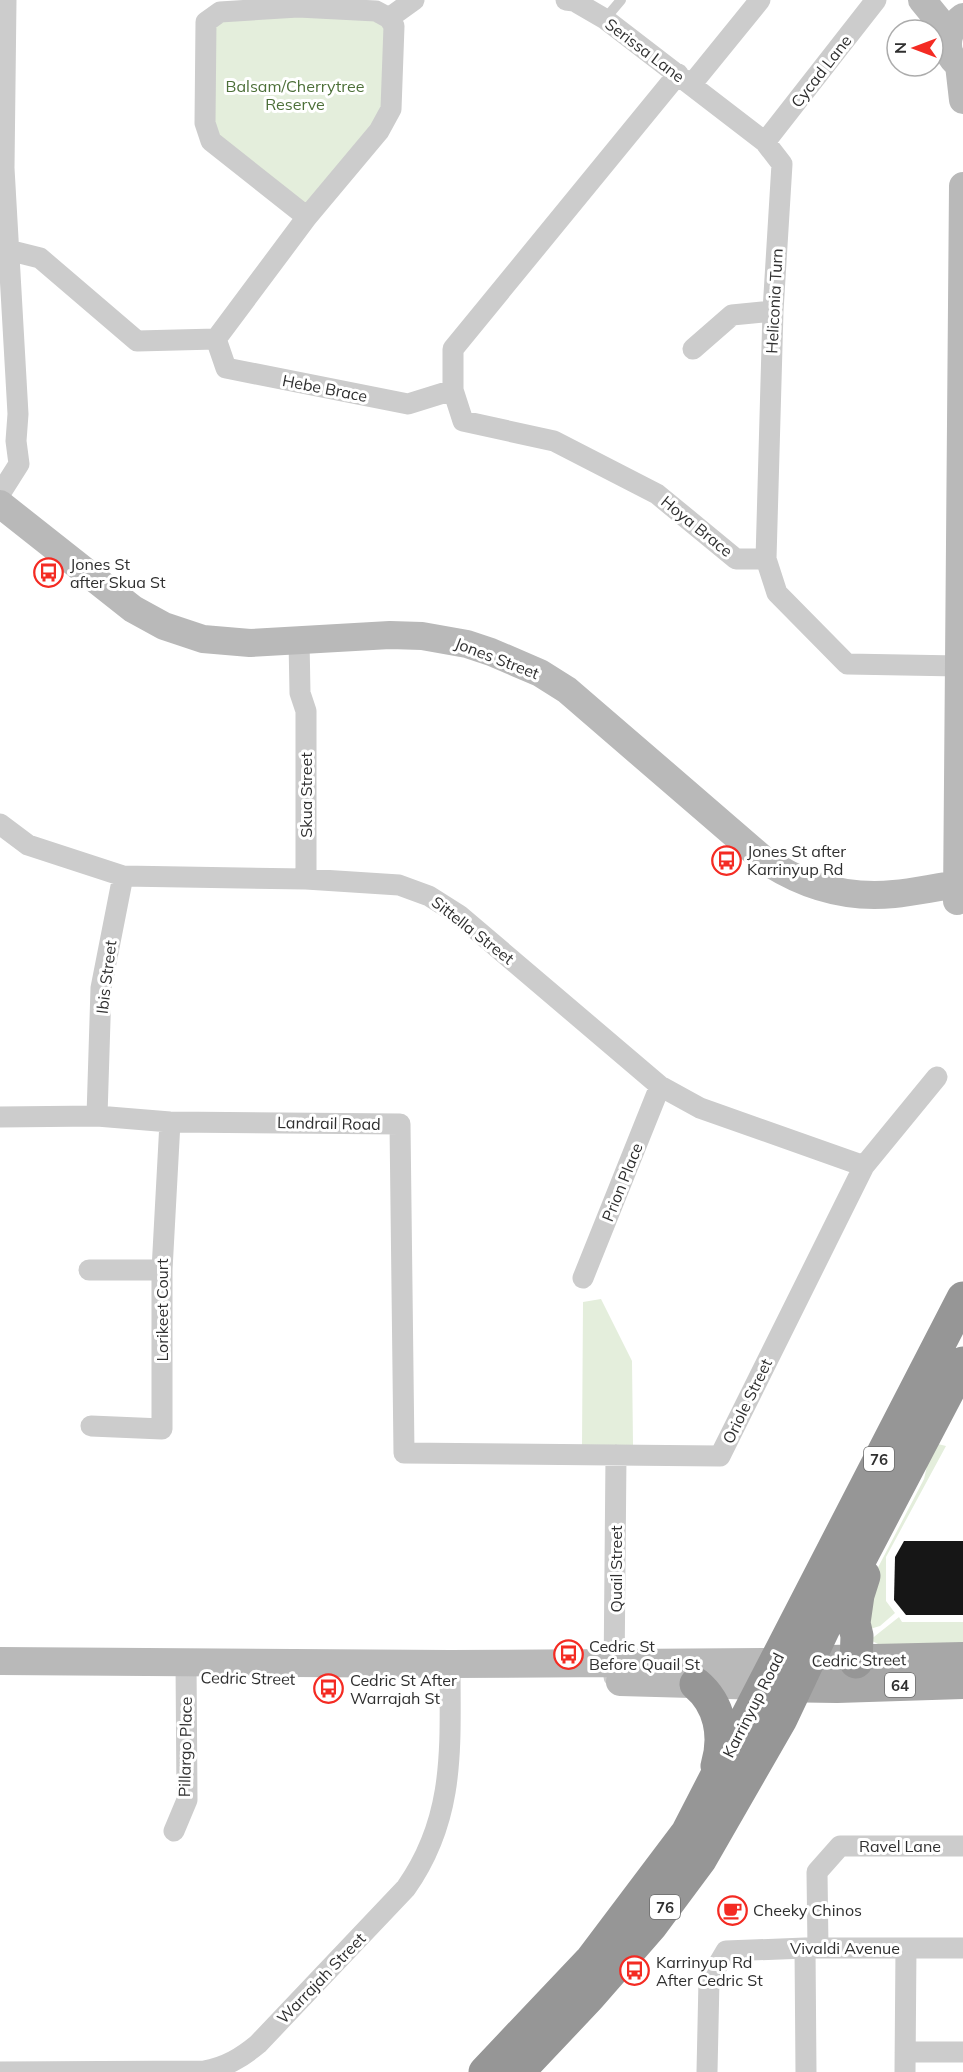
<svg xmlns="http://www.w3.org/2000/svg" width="963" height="2072" font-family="Mulish,sans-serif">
<rect width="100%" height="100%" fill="#fff"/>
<path fill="#e4eedc" d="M 220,12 L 389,18 L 391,109 L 307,217 L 211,141 L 206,22 Z
M 601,1299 L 632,1361 L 633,1445 L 582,1446 L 583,1302 Z
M 938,1444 L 946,1446 L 886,1557 L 886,1601 L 895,1613 L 880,1626 L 863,1631 L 871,1581 L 924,1479 L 931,1449 Z
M 899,1617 L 902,1622 L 963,1622 L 963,1649 L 894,1652 L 870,1640 Z"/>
<path fill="#161616" d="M 904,1541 L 963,1541 L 963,1615 L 906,1615 L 894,1600 L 895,1557 Z"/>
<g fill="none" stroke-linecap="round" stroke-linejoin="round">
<path stroke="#ccc" stroke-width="10" d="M 605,19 L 621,0"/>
<path stroke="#ccc" stroke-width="21" d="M 566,0 L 574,1 L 605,19 L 765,142 L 782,164 L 773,311 L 766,559
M 389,18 L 414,0
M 678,74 L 453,349 L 453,390 L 463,421 L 554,441 L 657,494 L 736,559 L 766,559 L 777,593 L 847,664 L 959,666
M 691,85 L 760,0
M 765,142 L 876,0
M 8,250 L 40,258 L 137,341 L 216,339 L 307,217 L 379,131 L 391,109 L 394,26 L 389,18 L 376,11 L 298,7 L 220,12 L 206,22 L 205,123 L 211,141 L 307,217
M 216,339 L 226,368 L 408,404 L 453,390
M 693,349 L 732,315 L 773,311
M 0,494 L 19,464 L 16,441 L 18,414 L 4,168 L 6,0
M 299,640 L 300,693 L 306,711 L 306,879
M 0,824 L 28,845 L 123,876 L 306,879 L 399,885 L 429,896 L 459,915 L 660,1086 L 700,1108 L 864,1166
M 97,1116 L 101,988 L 123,876
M 0,1117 L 97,1116 L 170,1122 L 400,1124 L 404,1453 L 720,1456 L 864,1166 L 937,1077
M 89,1270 L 162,1270
M 583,1278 L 660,1086
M 91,1426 L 162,1429 L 162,1270 L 170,1122
M 614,1677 L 616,1455
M 174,1831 L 187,1800 L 186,1661
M 805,1948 L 806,2072
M 818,1948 L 817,1872 L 840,1846 L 963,1846
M 905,2052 L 963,2052
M 0,2072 L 204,2071 C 226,2067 241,2058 258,2044 L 406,1888 C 456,1817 450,1747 450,1664
M 707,2072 L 709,1980 L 726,1951 L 805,1948 L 963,1948
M 905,2072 L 906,1948"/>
<path stroke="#b9b9b9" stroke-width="28" d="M 922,0 L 949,33
M 963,17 C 945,30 941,56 963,67
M 959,65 L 963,100
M 0,504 L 133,609 L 164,626 L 203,639 L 250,643 L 390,635 L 422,636 L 467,644 L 491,652 L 540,673 L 567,690 L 763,859 C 803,886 846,899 894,894 C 917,892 940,886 963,884
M 957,901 L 963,186
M 0,1661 L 450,1664 L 775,1662
M 620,1682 L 764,1686"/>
<path stroke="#a7a7a7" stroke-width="32" d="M 785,1662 L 963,1658
M 771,1686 L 837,1687 L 963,1683"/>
<path stroke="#969696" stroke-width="33" d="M 856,1662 L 857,1636 L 854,1623 L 858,1595 L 864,1576
M 696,1684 C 720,1704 726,1736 717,1766
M 485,2072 L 592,1959 L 687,1833 L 963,1298
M 518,2072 L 589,1997 L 651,1926 L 700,1860 L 781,1719 L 824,1628 L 963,1363"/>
</g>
<defs>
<symbol id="bus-ring" viewBox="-11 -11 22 22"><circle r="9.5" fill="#fff" stroke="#f42b23" stroke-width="1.5"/><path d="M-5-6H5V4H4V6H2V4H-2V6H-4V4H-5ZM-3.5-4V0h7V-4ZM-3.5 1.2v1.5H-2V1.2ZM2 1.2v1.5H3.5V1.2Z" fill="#f42b23"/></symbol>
<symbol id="cafe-ring" viewBox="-11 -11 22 22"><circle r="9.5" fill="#fff" stroke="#f42b23" stroke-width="1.5"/><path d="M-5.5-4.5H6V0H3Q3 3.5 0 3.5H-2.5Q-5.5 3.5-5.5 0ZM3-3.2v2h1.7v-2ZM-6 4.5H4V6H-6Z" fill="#f42b23"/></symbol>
</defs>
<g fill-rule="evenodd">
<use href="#bus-ring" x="32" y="556" width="33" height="33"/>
<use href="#bus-ring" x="710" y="844" width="33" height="33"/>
<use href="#bus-ring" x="552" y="1638" width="33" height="33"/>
<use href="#bus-ring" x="312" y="1672" width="33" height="33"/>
<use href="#cafe-ring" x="716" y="1894" width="33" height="33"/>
<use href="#bus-ring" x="618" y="1954" width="33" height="33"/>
</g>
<g text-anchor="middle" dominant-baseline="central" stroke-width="6" stroke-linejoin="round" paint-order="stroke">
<g fill="#fff" stroke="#6d6d6d" stroke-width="1.5">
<rect x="864" y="1447" width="30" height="24" rx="4.5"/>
<rect x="885" y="1673" width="30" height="24" rx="4.5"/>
<rect x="650" y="1895" width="30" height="24" rx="4.5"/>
</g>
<g font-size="15" font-weight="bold" fill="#2f2f2f">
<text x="879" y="1459">76</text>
<text x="900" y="1685">64</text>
<text x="665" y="1907">76</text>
</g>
<g font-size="16" fill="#2f2f2f" stroke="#fff">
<text transform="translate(645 50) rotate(37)">Serissa Lane</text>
<text transform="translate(821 71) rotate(-52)">Cycad Lane</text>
<text transform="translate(774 301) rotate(-87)">Heliconia Turn</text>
<text transform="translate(325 388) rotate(11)">Hebe Brace</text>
<text transform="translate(697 526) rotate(39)">Hoya Brace</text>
<text transform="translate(497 658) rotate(21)">Jones Street</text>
<text transform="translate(306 795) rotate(-90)">Skua Street</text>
<text transform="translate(473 930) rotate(38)">Sittella Street</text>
<text transform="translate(106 977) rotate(-83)">Ibis Street</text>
<text transform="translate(329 1123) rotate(1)">Landrail Road</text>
<text transform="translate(622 1182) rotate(-68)">Prion Place</text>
<text transform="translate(162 1310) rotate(-90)">Lorikeet Court</text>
<text transform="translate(747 1401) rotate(-64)">Oriole Street</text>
<text transform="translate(616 1569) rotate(-90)">Quail Street</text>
<text transform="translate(859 1660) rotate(-1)">Cedric Street</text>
<text transform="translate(248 1678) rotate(1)">Cedric Street</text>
<text transform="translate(753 1705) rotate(-63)">Karrinyup Road</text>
<text transform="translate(185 1747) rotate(-89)">Pillargo Place</text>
<text x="900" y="1846">Ravel Lane</text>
<text x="845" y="1948">Vivaldi Avenue</text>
<text transform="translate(321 1978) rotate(-46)">Warrajah Street</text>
</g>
<g font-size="16" fill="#4c6f38" stroke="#fff">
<text x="295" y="86">Balsam/Cherrytree<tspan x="295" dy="18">Reserve</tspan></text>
</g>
<g font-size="16" fill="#2f2f2f" stroke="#fff" text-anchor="start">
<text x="70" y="564">Jones St<tspan x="70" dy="18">after Skua St</tspan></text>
<text x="747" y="851">Jones St after<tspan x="747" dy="18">Karrinyup Rd</tspan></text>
<text x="589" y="1646">Cedric St<tspan x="589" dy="18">Before Quail St</tspan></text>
<text x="350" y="1680">Cedric St After<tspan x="350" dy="18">Warrajah St</tspan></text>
<text x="753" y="1910">Cheeky Chinos</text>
<text x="656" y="1962">Karrinyup Rd<tspan x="656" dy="18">After Cedric St</tspan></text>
</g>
</g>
<g transform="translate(915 48) rotate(270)"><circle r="28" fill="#ffffff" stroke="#acacac" stroke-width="1.5"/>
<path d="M0-4.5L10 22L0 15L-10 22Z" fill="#f42b23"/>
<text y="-9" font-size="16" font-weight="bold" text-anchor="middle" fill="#2f2f2f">N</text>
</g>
</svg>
